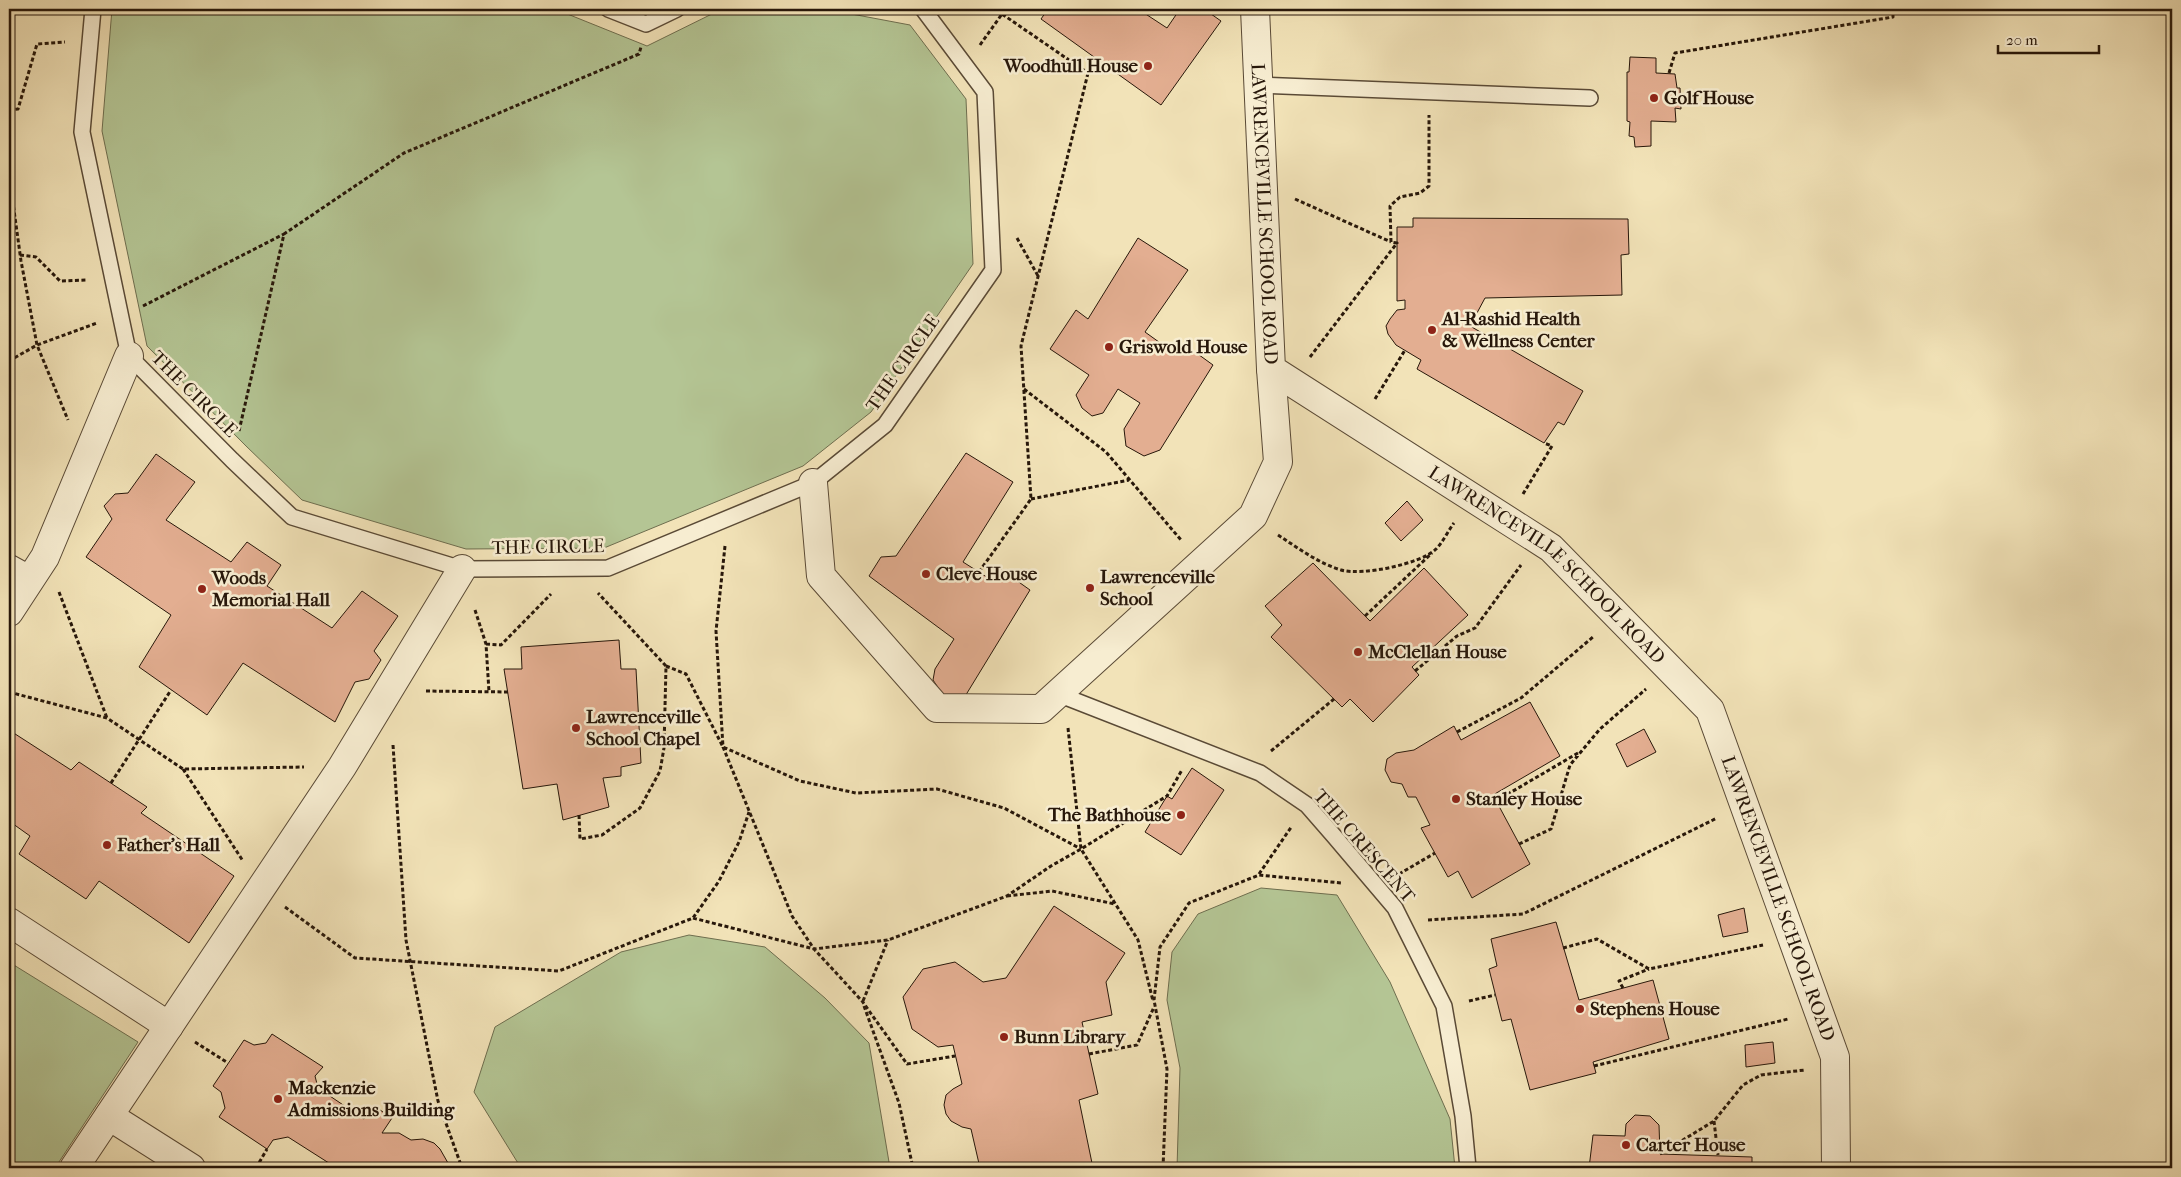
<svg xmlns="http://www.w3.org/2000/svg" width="2181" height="1177" font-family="'IM FELL French Canon',serif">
<rect width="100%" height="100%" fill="#f2e3b8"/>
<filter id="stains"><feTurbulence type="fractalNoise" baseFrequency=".004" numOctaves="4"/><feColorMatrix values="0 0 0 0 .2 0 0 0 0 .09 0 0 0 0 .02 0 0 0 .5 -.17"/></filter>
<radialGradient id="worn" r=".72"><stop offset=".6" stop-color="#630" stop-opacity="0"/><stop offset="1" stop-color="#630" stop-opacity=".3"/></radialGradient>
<path fill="#b4c594" stroke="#6e6e4f" d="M 112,9 L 555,9 L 647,46 L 722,9 L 825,9 L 910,25 L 966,99 L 973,264 L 871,412 L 803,466 L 604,548 L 466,549 L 302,500 L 246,446 L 147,346 L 102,131 Z
M 1261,888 L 1337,895 L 1390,982 L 1450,1119 L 1455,1168 L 1177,1168 L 1180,1068 L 1167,1000 L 1172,952 L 1198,914 Z
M 689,935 L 765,947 L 825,998 L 869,1043 L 890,1168 L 521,1168 L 474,1092 L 495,1027 L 621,952 Z
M 9,962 L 138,1042 L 55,1168 L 9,1168 Z"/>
<path fill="#e3ae91" stroke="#27170a" d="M 1048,9 L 1138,9 L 1167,28 L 1180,9 L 1204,9 L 1221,21 L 1161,105 L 1041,19 Z
M 1630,57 L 1656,58 L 1656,73 L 1675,74 L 1677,88 L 1680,88 L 1681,109 L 1675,108 L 1676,122 L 1651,121 L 1651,146 L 1635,147 L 1634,137 L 1629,136 L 1630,122 L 1627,121 L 1627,72 L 1629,72 Z
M 1413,218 L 1628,219 L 1629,254 L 1621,255 L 1622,295 L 1485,298 L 1470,326 L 1583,391 L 1564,425 L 1558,422 L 1544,443 L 1417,369 L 1421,360 L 1396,345 L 1388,334 L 1386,326 L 1390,319 L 1397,310 L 1405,309 L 1405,300 L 1397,301 L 1397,227 L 1413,227 Z
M 1138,238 L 1188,270 L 1145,332 L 1177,355 L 1184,344 L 1213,365 L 1160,450 L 1144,456 L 1126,446 L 1124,429 L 1140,403 L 1118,389 L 1103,413 L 1092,416 L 1082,408 L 1076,395 L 1089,375 L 1050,349 L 1076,310 L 1088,319 Z
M 966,453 L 1013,482 L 963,562 L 993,581 L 999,568 L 1030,590 L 964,698 L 945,698 L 933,680 L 935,669 L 954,639 L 869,576 L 881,557 L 896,556 Z
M 156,454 L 195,482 L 166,520 L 231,562 L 247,542 L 281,565 L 267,586 L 332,628 L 362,591 L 398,616 L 374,651 L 381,660 L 369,679 L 355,682 L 335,722 L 243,663 L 207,715 L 139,667 L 171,615 L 86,557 L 112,519 L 104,506 L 115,494 L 128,493 Z
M 1407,501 L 1423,520 L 1401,541 L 1385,523 Z
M 1313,563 L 1370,621 L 1424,568 L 1468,615 L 1412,667 L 1419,675 L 1373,722 L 1350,699 L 1342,707 L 1271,637 L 1282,625 L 1265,606 Z
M 619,640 L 621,669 L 636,669 L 641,763 L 621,767 L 621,776 L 603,778 L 609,807 L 563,820 L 557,784 L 523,789 L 504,669 L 522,669 L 521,647 Z
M 1530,702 L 1560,756 L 1493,795 L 1530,864 L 1472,898 L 1458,871 L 1448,877 L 1421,828 L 1430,825 L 1416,797 L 1408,797 L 1402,784 L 1391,782 L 1385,770 L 1387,759 L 1396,753 L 1414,750 L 1454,726 L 1461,740 Z
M 1644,729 L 1656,752 L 1627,767 L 1616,744 Z
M 9,730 L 71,770 L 79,762 L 147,807 L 141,813 L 234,876 L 189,943 L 99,881 L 86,899 L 19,854 L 30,836 L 9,821 Z
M 1192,768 L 1224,790 L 1181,855 L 1145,832 L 1167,796 L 1172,799 Z
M 1054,906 L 1125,953 L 1106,982 L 1112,1015 L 1082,1022 L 1098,1094 L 1079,1100 L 1093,1168 L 980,1168 L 971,1129 L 962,1127 L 951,1121 L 946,1114 L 944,1105 L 946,1095 L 953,1089 L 962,1084 L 953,1045 L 938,1047 L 912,1029 L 903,997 L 923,969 L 955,962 L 983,982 L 1006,978 Z
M 1744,908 L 1748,932 L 1723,937 L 1718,915 Z
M 1556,922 L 1579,1000 L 1653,980 L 1669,1039 L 1593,1062 L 1596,1073 L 1530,1090 L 1511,1019 L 1502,1021 L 1489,969 L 1497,966 L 1491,939 Z
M 272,1034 L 323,1067 L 315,1076 L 318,1088 L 364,1119 L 374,1106 L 392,1118 L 382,1133 L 399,1133 L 411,1140 L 423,1139 L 434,1143 L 440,1149 L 448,1163 L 446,1168 L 330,1168 L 332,1165 L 288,1137 L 273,1140 L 267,1149 L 219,1117 L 225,1108 L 221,1092 L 213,1086 L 244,1040 L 254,1045 L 266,1043 Z
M 1773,1042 L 1775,1063 L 1746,1067 L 1745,1045 Z
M 1635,1115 L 1650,1116 L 1659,1125 L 1660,1154 L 1752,1157 L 1752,1168 L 1589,1168 L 1593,1135 L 1625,1136 L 1626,1124 Z"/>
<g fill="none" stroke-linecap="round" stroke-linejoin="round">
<defs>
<path id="lane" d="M 93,9 L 82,132 L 129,356 L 232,460 L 292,517 L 462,569 L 608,568 L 813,483 L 885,425 L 993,270 L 985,92 L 923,9
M 608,9 L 646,24 L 677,9
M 1258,85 L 1590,98
M 1058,694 L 1260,773 L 1307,805 L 1334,836 L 1395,908 L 1444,1006 L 1463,1116 L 1468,1168"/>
<g id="street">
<path id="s1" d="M 1255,9 L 1271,369 L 1551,548 L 1710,710 L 1835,1057 L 1836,1168"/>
<path d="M 813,483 L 821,576 L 937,708 L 1041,709 L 1253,516 L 1278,462 L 1271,369"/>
<path d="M 9,569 L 29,580"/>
<path d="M 9,612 L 45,557 L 129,356"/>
<path d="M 9,922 L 169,1026"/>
<path d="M 109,1116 L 191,1168"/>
<path d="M 74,1168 L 342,767 L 462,569"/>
</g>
</defs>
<use href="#lane" stroke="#5a4a36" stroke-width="18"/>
<use href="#street" stroke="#5a4a36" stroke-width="30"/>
<path stroke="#27170a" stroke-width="3" stroke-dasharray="4 2.5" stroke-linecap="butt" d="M 980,45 L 1002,14 L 1003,9
M 1669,73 L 1675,53 L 1893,17 L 1893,9
M 9,110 L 18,109 L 37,44 L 65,42
M 9,174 L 21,261 L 37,345 L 68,420
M 1295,199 L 1391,242
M 1017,238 L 1038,276
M 20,255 L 36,257 L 60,281 L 87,280
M 143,306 L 284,234
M 1310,357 L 1397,243 L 1391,242 L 1390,206 L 1400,197 L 1420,193 L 1429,186 L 1429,115
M 9,361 L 37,345 L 97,323
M 1024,389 L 1106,452 L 1181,540
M 1375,399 L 1405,350
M 239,431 L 284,234 L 404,153 L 639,54 L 641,47
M 1523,494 L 1552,446 L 1544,443
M 1031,499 L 1129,480
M 1278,535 C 1298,548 1318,563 1341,570 C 1362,576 1421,564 1436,549 C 1443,542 1448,531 1454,523
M 725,546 L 716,631 L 723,747 L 792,916 L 814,949 L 888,940 L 1007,896 L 1051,866 L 1081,849 L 1167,796 L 1182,770
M 979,572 L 1031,499 L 1021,346 L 1088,73 L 1002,14
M 59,592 L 107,718
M 475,610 L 486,644 L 489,692
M 1365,616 L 1432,553
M 486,644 L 501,645 L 551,594
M 666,666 L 686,674 L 723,747 L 800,781 L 856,793 L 937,789 L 1004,808 L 1081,849
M 1415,671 L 1457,636 L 1475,628 L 1521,565
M 426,691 L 508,692
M 9,692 L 107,718 L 183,769 L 304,767
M 1068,728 L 1081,849 L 1138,940 L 1153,1001
M 1457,732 L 1521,698 L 1593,637
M 393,745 L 406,940 L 438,1101 L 462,1168
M 1271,751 L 1334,699
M 183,769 L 243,861
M 111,783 L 171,690
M 1496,801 L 1578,753
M 579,815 L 580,839 L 602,835 L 640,808 L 660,771 L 664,748 L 666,666 L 598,593
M 1519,844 L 1551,829 L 1570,765 L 1600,729 L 1646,689
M 1259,874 L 1292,826
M 1399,874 L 1435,853
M 1007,896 L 1052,891 L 1115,904
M 285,907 L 355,958 L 559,971 L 693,918 L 719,881 L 739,842 L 749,812
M 693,918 L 814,949 L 862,1001 L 907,1064 L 955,1056
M 1428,920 L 1523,914 L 1717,818
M 1563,948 L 1597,939 L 1649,969 L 1763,945
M 1623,988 L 1619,981 L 1649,969
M 863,1001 L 888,940
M 1469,1001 L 1495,995
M 864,1006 L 899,1103 L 913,1168
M 195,1042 L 228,1063
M 1089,1054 L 1137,1045 L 1154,1007
M 1594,1066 L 1788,1019
M 1714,1121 L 1718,1155
M 1660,1154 L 1714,1121 L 1743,1085 L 1761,1075 L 1805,1070
M 256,1168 L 267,1149
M 1163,1168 L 1167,1069 L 1154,1000 L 1160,947 L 1189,903 L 1259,875 L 1341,883"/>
<use href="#lane" stroke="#f7edd1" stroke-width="15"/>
<use href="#street" stroke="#f7edd1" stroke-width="28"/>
</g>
<g fill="#8f2418" stroke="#f7edd1" stroke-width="2">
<circle cx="1148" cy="66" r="5"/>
<circle cx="1654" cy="98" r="5"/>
<circle cx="1432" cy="330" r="5"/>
<circle cx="1109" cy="347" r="5"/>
<circle cx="926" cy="574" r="5"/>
<circle cx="1090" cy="588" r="5"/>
<circle cx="202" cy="589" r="5"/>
<circle cx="1358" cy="652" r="5"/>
<circle cx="576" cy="728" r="5"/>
<circle cx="1456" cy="799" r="5"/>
<circle cx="1181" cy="815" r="5"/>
<circle cx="107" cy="845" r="5"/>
<circle cx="1580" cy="1009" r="5"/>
<circle cx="1004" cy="1037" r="5"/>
<circle cx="278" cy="1099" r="5"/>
<circle cx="1626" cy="1145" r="5"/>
</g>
<g text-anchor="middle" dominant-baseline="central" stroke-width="5" stroke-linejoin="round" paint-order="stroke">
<g font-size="19" font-weight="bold" fill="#27170a" stroke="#f7edd1" text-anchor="start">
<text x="1138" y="66" text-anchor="end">Woodhull House</text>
<text x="1664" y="98">Golf House</text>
<text x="1442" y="319">Al-Rashid Health<tspan x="1442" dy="22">&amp; Wellness Center</tspan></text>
<text x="1119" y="347">Griswold House</text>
<text x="936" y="574">Cleve House</text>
<text x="1100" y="577">Lawrenceville<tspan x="1100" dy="22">School</tspan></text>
<text x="212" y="578">Woods<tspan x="212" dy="22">Memorial Hall</tspan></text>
<text x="1368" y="652">McClellan House</text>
<text x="586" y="717">Lawrenceville<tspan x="586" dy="22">School Chapel</tspan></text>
<text x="1466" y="799">Stanley House</text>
<text x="1171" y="815" text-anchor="end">The Bathhouse</text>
<text x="117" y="845">Father's Hall</text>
<text x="1590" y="1009">Stephens House</text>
<text x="1014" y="1037">Bunn Library</text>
<text x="288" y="1088">Mackenzie<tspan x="288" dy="22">Admissions Building</tspan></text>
<text x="1636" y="1145">Carter House</text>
</g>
<g font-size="19" fill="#27170a" stroke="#f7edd1">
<text stroke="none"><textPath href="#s1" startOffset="205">LAWRENCEVILLE SCHOOL ROAD</textPath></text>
<text transform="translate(903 363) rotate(-55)">THE CIRCLE</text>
<text transform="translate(194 394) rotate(45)">THE CIRCLE</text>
<text transform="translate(548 547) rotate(-1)">THE CIRCLE</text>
<text stroke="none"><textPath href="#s1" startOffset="700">LAWRENCEVILLE SCHOOL ROAD</textPath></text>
<text transform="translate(1364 846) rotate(49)">THE CRESCENT</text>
<text stroke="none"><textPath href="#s1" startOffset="1120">LAWRENCEVILLE SCHOOL ROAD</textPath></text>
</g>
</g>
<rect width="2181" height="1177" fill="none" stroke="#f2e3b8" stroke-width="30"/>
<rect x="10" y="10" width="2161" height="1157" fill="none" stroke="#27170a" stroke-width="2.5"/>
<rect x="15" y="15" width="2151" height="1147" fill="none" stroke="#27170a"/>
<path d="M1998 45v8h101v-8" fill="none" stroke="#27170a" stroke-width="2.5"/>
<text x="2006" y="45" font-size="15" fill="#27170a" stroke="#f7edd1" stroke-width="4" paint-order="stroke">20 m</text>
<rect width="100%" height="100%" filter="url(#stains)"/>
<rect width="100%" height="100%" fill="url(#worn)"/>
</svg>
